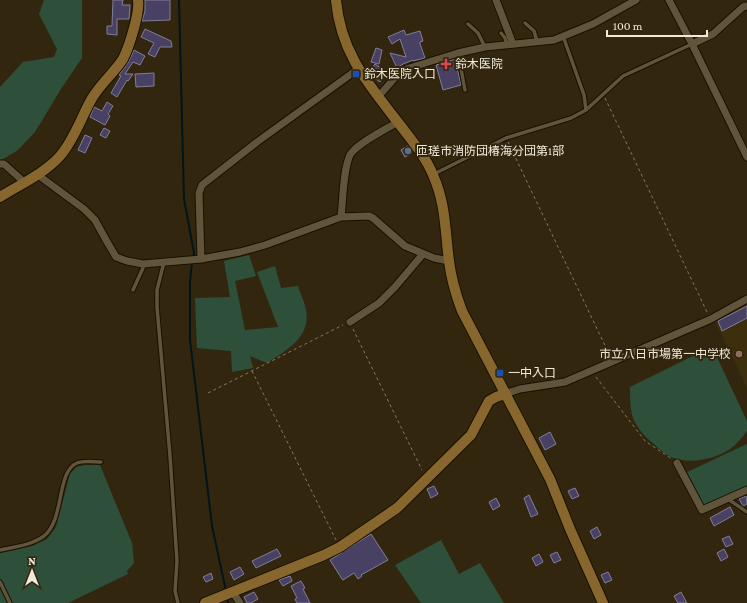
<svg xmlns="http://www.w3.org/2000/svg" width="747" height="603" font-family="'Crimson Pro','Noto Sans JP',serif">
<rect width="100%" height="100%" fill="#32270e"/>
<path fill="#3d2f0e" d="M 747,305 L 747,388 L 715,321 Z"/>
<path fill="#2e503a" d="M 44,0 L 82,0 L 82,58 L 61,89 L 35,132 L 18,150 L 0,161 L 0,87 L 23,62 L 54,57 L 57,49 L 39,14 Z
M 249,255 L 256,276 L 235,281 L 245,330 L 278,327 L 257,272 L 275,266 L 281,288 L 298,286 C 300,294 305,302 306,310 C 311,337 287,350 267,363 L 250,356 L 253,368 L 232,372 L 231,351 L 197,348 L 195,298 L 230,297 L 224,261 Z
M 703,351 L 714,351 L 747,421 L 747,431 C 742,437 737,444 730,449 C 715,459 689,465 671,457 C 665,454 659,449 654,444 C 645,437 636,427 632,415 C 630,406 630,396 630,387 Z
M 747,444 L 747,486 L 705,507 L 687,472 Z
M 85,465 L 100,465 L 132,543 L 134,563 L 127,571 L 128,574 L 68,603 L 0,603 L 0,553 L 32,546 L 47,539 L 56,527 L 70,474 L 76,467 Z
M 441,540 L 459,574 L 480,563 L 504,603 L 421,603 L 395,565 Z"/>
<g fill="none" stroke-linecap="round" stroke-linejoin="round">
<path stroke="#00151c" stroke-width="2" d="M 179,0 L 184,199 L 194,253 L 193,258
M 192,262 L 190,282 L 190,340 L 212,526 L 226,591
M 227,597 L 228,603"/>
</g>
<path fill="#484163" stroke="#827d98" d="M 113,0 L 123,0 L 122,5 L 130,5 L 129,19 L 117,19 L 117,35 L 107,34 L 107,26 L 112,26 Z
M 145,0 L 170,0 L 170,20 L 142,21 L 145,11 Z
M 145,29 L 171,41 L 172,47 L 160,47 L 155,57 L 148,54 L 154,43 L 141,37 Z
M 404,30 L 406,35 L 420,31 L 423,41 L 420,42 L 420,44 L 425,58 L 413,61 L 413,60 L 403,64 L 397,68 L 390,53 L 406,57 L 400,39 L 392,44 L 388,37 Z
M 376,48 L 382,50 L 379,64 L 371,62 Z
M 134,50 L 145,56 L 140,65 L 133,62 L 125,74 L 133,74 L 128,81 L 127,80 L 117,97 L 111,93 L 121,76 L 119,75 L 128,63 Z
M 455,59 L 461,85 L 443,90 L 436,65 Z
M 375,64 L 387,72 L 380,82 L 373,77 L 375,74 L 370,71 Z
M 154,73 L 154,86 L 136,87 L 135,74 Z
M 107,102 L 113,106 L 108,114 L 110,116 L 105,125 L 90,117 L 94,107 L 102,111 Z
M 104,128 L 110,131 L 106,138 L 100,135 Z
M 85,135 L 92,138 L 85,153 L 78,150 Z
M 408,146 L 412,153 L 405,157 L 401,150 Z
M 747,306 L 747,318 L 722,331 L 718,321 Z
M 550,432 L 556,444 L 545,450 L 539,438 Z
M 434,486 L 438,494 L 431,498 L 427,489 Z
M 575,488 L 579,496 L 572,499 L 568,491 Z
M 529,495 L 538,514 L 531,517 L 524,498 Z
M 746,496 L 747,504 L 743,506 L 739,499 Z
M 496,498 L 500,506 L 493,510 L 489,502 Z
M 730,507 L 734,515 L 714,526 L 710,518 Z
M 597,527 L 601,535 L 594,539 L 590,531 Z
M 371,534 L 388,560 L 361,575 L 362,576 L 358,579 L 354,573 L 343,580 L 342,579 L 330,560 Z
M 729,536 L 733,544 L 726,547 L 722,539 Z
M 277,549 L 281,556 L 256,568 L 252,561 Z
M 724,549 L 728,557 L 721,561 L 717,553 Z
M 557,552 L 561,560 L 554,563 L 550,555 Z
M 539,554 L 543,562 L 536,566 L 532,558 Z
M 240,567 L 244,574 L 234,580 L 230,572 Z
M 608,572 L 612,580 L 605,583 L 601,575 Z
M 211,573 L 213,579 L 206,582 L 203,577 Z
M 290,576 L 292,581 L 283,586 L 279,580 Z
M 301,581 L 305,588 L 303,589 L 310,603 L 297,603 L 295,599 L 297,598 L 291,586 Z
M 254,592 L 258,599 L 251,603 L 247,603 L 244,597 Z
M 681,592 L 687,603 L 678,603 L 674,596 Z"/>
<g fill="none" stroke-linecap="round" stroke-linejoin="round">
<defs>
<path id="lane" d="M 525,23 L 534,31 L 537,41
M 468,24 L 478,33 L 485,47
M 501,33 L 505,38 L 507,45
M 563,36 L 584,95 L 586,110
M 458,53 L 465,90
M 434,174 L 506,138 L 571,118 L 586,110 L 623,76 L 692,44
M 164,262 L 157,290 L 157,307 L 170,456 L 177,561 L 175,591 L 178,603
M 133,290 L 143,268 L 143,264
M 728,499 L 747,512
M 0,550 C 14,547 32,545 44,536 C 65,519 56,472 77,463 C 84,460 94,462 101,462
M 0,582 L 10,603"/>
<path id="street" d="M 496,0 L 513,44
M 669,0 L 692,44 L 747,157
M 692,44 L 713,34 L 743,7 L 747,6
M 378,97 L 399,73 L 406,69 L 458,53 L 485,47 L 554,40 L 593,24 L 636,0
M 0,164 L 4,164 L 24,182
M 38,175 L 84,209 L 95,220 L 106,240 L 116,257 L 127,261 L 143,264 L 201,259 L 240,252 L 265,245 L 341,217 L 369,216 L 373,218 L 405,246 L 434,258 L 449,261
M 341,217 C 343,200 343,170 350,155 C 356,144 386,129 398,122
M 201,259 L 199,193 L 202,185 L 257,142 L 358,69
M 350,322 L 379,303 L 395,287 L 423,254
M 505,394 L 520,389 L 565,382 L 711,319 L 747,299
M 677,463 L 702,510 L 747,490
M 232,591 L 240,603"/>
<path id="secondary" d="M 336,0 C 341,58 374,90 407,134 C 417,147 427,160 433,175 C 446,204 445,231 449,261 C 451,278 456,295 462,311 L 550,479 L 570,529 L 603,603
M 0,197 C 19,185 45,173 60,156 C 74,140 81,118 91,100 C 99,85 114,73 123,59 C 129,47 140,13 138,0
M 205,603 L 324,555 L 340,547 L 397,508 L 471,435 L 489,401 L 496,397 L 505,394"/>
</defs>
<use href="#lane" stroke="#1a1000" stroke-width="5.5"/>
<use href="#street" stroke="#1a1000" stroke-width="9"/>
<use href="#secondary" stroke="#1a1000" stroke-width="12"/>
<path stroke="#827964" stroke-width="1" stroke-dasharray="3 3" stroke-linecap="butt" d="M 605,98 L 707,312
M 508,142 L 610,356
M 353,329 L 422,470
M 252,371 L 336,540
M 596,377 L 645,441 L 672,459
M 208,393 L 343,325"/>
<use href="#lane" stroke="#60543b" stroke-width="3.5"/>
<use href="#street" stroke="#60543b" stroke-width="7"/>
<use href="#secondary" stroke="#87672e" stroke-width="10"/>
</g>
<path fill="#e0444e" stroke="#32270e" stroke-width="1.5" d="M444 58h4v4h4v4h-4v4h-4v-4h-4v-4h4z"/>
<g fill="#1a4fb4" stroke="#32270e" stroke-width="1.5">
<rect x="352" y="70" width="8" height="8" rx="2"/>
<rect x="496" y="369" width="8" height="8" rx="2"/>
</g>
<circle fill="#5c6f8a" stroke="#32270e" stroke-width="1.5" cx="408" cy="151" r="4"/>
<circle fill="#8d6e63" stroke="#32270e" stroke-width="1.5" cx="739" cy="354" r="4"/>
<g text-anchor="middle" dominant-baseline="central" stroke-width="4" stroke-linejoin="round" paint-order="stroke">
<g font-size="12" fill="#f1eadb" stroke="#32270e" text-anchor="start">
<text x="455" y="64">鈴木医院</text>
<text x="364" y="74">鈴木医院入口</text>
<text x="416" y="151">匝瑳市消防団椿海分団第1部</text>
<text x="731" y="354" text-anchor="end">市立八日市場第一中学校</text>
<text x="508" y="373">一中入口</text>
</g>
</g>
<g transform="translate(32 571)" stroke="#32270e" stroke-width="3" paint-order="stroke">
<path d="M0-3L7 15L0 10L-7 15Z" fill="#f1eadb"/>
<text y="-6" font-size="11" font-weight="bold" text-anchor="middle" fill="#f1eadb">N</text>
</g>
<path d="M607 30v6h100v-6" fill="none" stroke="#f1eadb" stroke-width="2"/>
<text x="613" y="30" font-size="12" fill="#f1eadb" stroke="#32270e" stroke-width="3" paint-order="stroke">100 m</text>
</svg>
